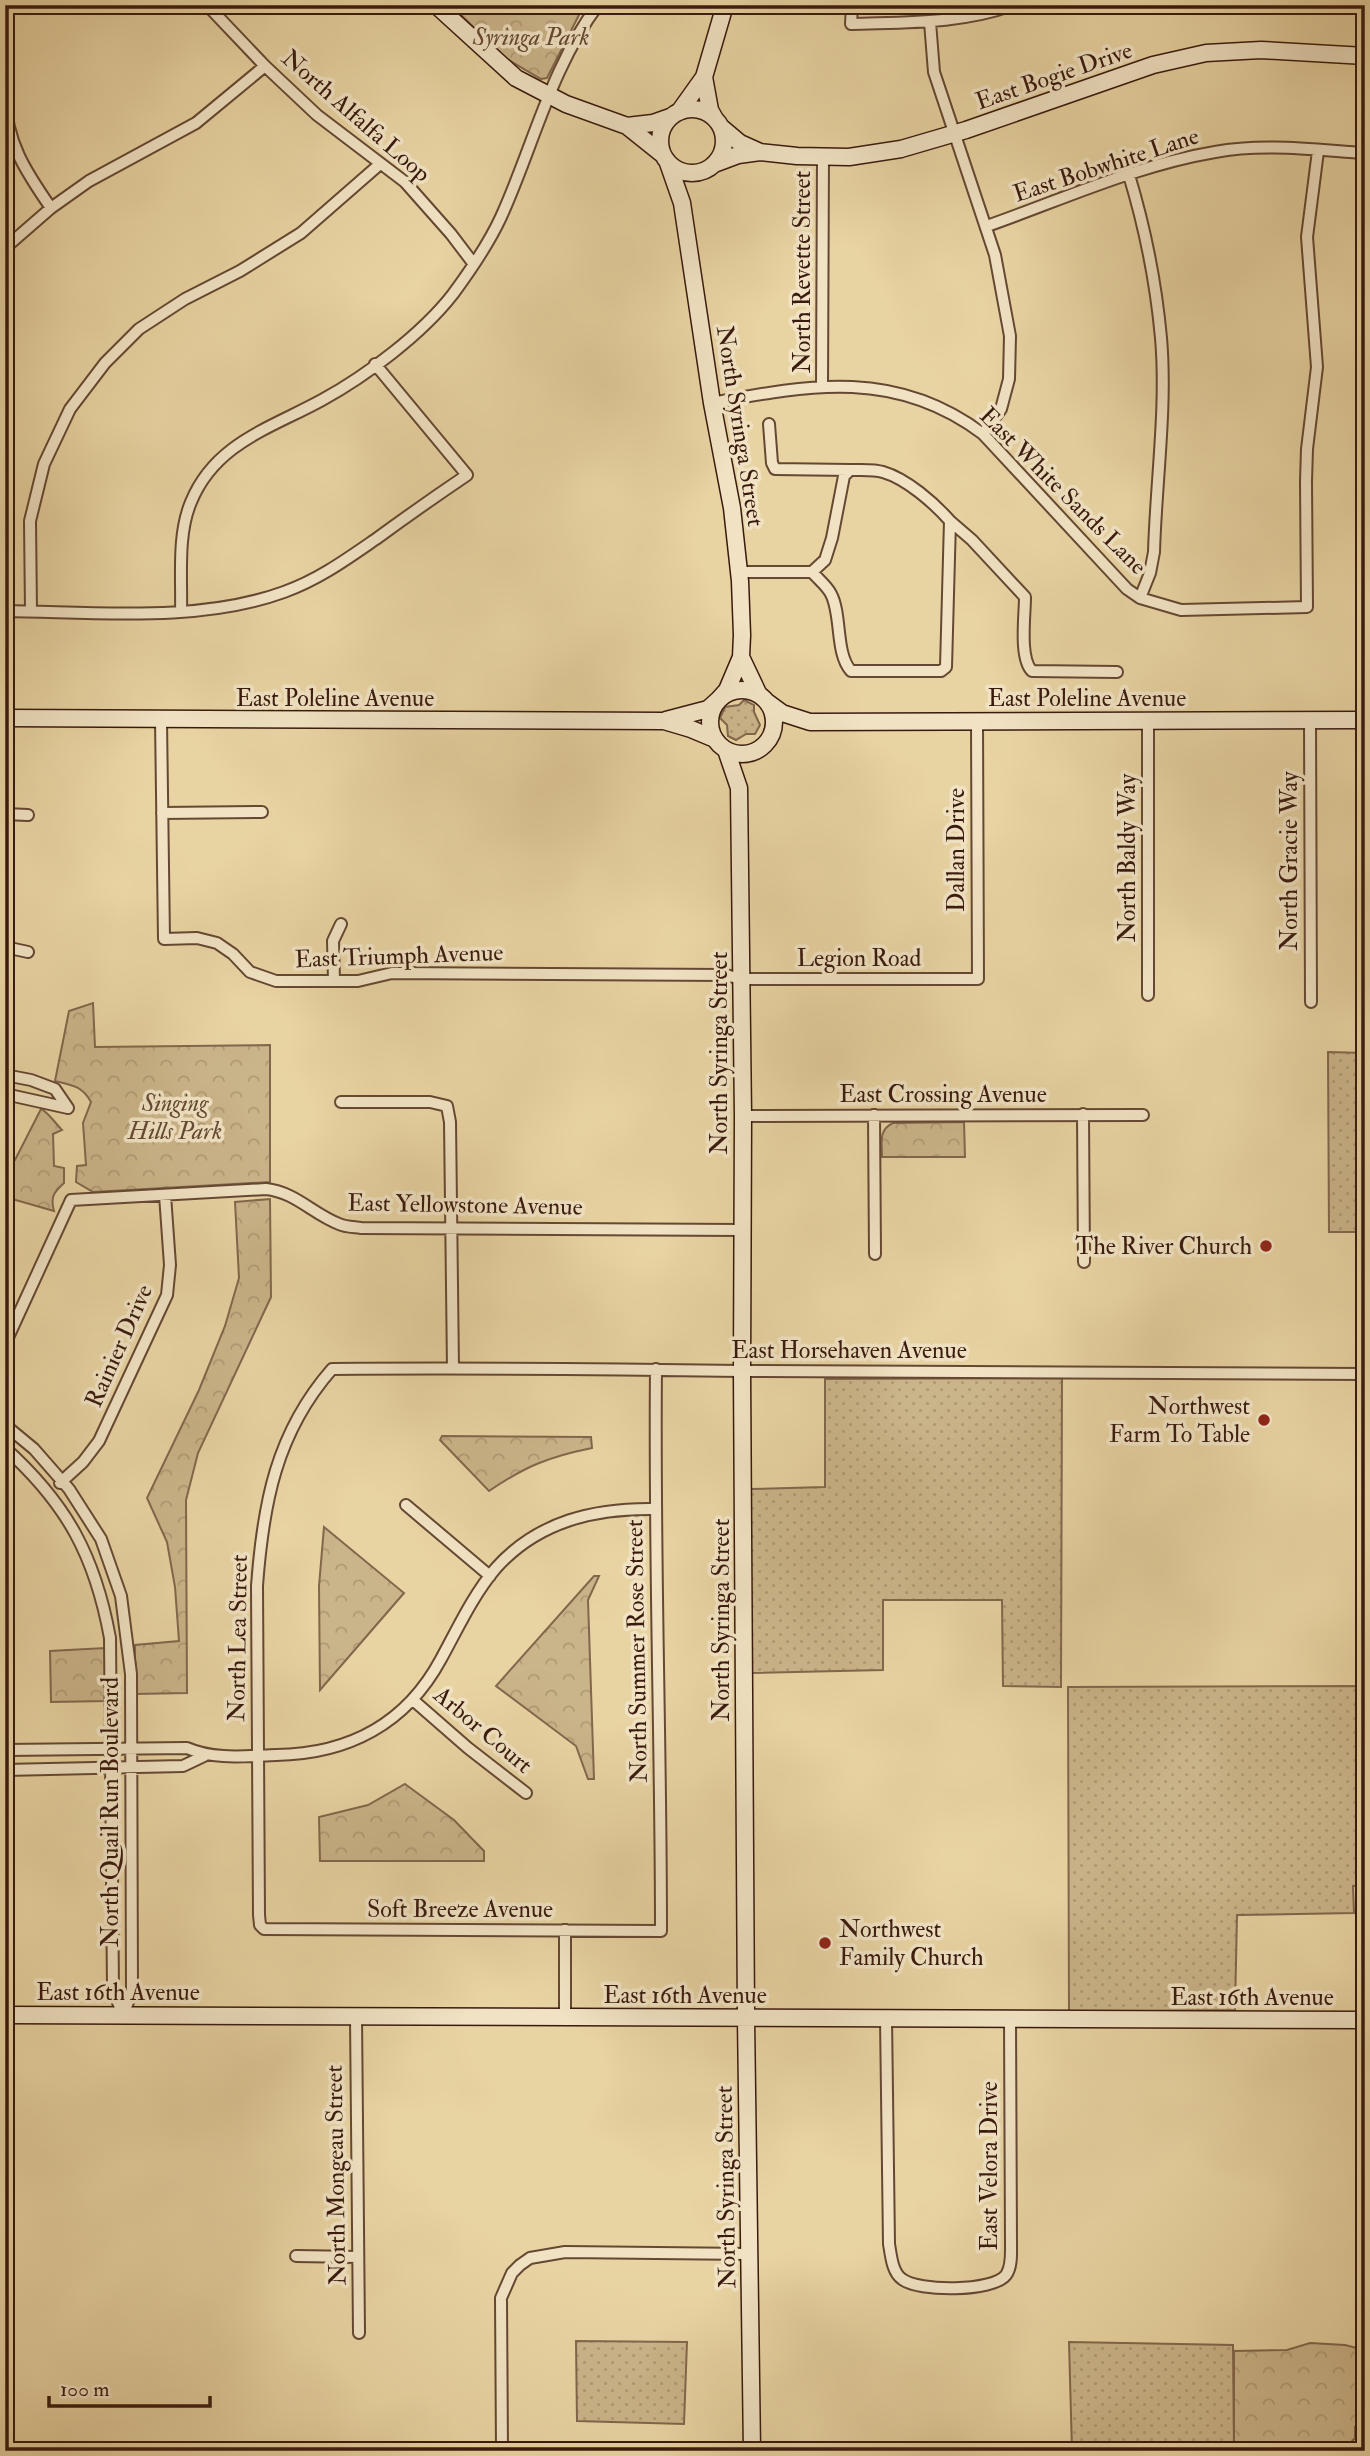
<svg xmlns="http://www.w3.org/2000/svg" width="1370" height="2456" font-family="'IM FELL Double Pica',serif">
<defs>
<pattern id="grass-dots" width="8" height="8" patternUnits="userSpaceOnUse" patternTransform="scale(1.75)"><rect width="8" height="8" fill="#cab489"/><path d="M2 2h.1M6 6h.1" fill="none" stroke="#ae9a75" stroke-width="1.8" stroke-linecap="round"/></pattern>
<pattern id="forest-crowns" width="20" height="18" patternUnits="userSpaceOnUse" patternTransform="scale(1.75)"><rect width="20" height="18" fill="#cab489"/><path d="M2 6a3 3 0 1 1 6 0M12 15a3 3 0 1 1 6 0" fill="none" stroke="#ae9a75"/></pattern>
</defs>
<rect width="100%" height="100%" fill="#e8d3a2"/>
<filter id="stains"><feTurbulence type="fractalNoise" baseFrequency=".00286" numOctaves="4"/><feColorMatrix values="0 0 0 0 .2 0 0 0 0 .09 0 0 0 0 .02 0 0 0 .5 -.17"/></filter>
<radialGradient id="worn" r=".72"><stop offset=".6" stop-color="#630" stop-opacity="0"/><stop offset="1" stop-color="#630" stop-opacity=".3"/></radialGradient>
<path fill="url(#grass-dots)" stroke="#82674c" stroke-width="2" d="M 744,700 L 754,705 L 754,712 L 760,725 L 755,734 L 746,734 L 736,740 L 728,736 L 727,725 L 720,718 L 725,707 L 739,705 Z
M 1328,1052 L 1365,1053 L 1365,1232 L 1329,1232 Z
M 1062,1378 L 1061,1687 L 1003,1686 L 1002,1600 L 883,1600 L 883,1670 L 751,1673 L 750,1489 L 825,1487 L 825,1379 Z
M 1365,1686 L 1365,1885 L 1353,1886 L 1354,1913 L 1237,1915 L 1235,2010 L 1069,2012 L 1068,1687 Z
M 576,2341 L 687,2342 L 684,2424 L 577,2421 Z
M 1069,2342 L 1233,2345 L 1234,2451 L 1072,2451 Z"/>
<path fill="url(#forest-crowns)" stroke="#82674c" stroke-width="2" d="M 451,5 L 584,5 L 547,78 L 541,79 L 505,58 Z
M 93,1003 L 95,1047 L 270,1045 L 270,1182 L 93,1192 L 76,1182 L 77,1166 L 86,1165 L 83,1123 L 91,1102 C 82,1086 72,1085 55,1081 L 69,1011 Z
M 41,1109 C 47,1111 56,1124 62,1130 L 53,1134 L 54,1166 L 64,1168 L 64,1183 C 54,1192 50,1197 54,1211 L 5,1197 L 5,1159 L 15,1160 Z
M 964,1122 L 965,1157 L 882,1157 C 882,1143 878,1130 893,1123 Z
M 270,1199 L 271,1297 L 198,1453 L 186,1500 L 187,1693 L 135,1694 L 135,1645 L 179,1641 L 175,1587 L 167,1542 L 147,1498 L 199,1390 L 225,1326 L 239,1278 L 235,1202 Z
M 442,1436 L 591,1437 L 592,1448 C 548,1457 526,1466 489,1491 L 440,1440 Z
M 324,1527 L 404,1593 L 320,1690 L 319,1586 Z
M 594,1576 L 599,1576 L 588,1600 L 594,1779 L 588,1779 L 576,1746 L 496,1686 Z
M 105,1648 L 107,1701 L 51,1702 L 50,1651 Z
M 405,1784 L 454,1820 L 484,1851 L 484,1861 L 320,1861 L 319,1817 L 368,1805 Z
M 1310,2343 L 1345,2345 L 1365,2350 L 1365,2426 L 1355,2427 L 1355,2438 L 1343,2451 L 1234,2451 L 1234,2351 L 1287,2350 Z"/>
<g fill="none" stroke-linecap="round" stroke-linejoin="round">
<defs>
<path id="street" d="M 207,5 L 265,66 L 317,115 L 405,182 L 451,234 L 473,263
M 852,5 L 851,24 C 906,22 960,24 1013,5
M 930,22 L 934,72 L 995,255 L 1010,336 L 1009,379 L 1001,409 L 983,434
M 5,96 C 6,142 26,172 51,208
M 1129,175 C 1145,228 1156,283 1161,338 C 1167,407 1156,482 1154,552 L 1150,573 L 1140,598
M 987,226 C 1061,200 1137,165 1215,152 C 1263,143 1316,150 1365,153
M 5,248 L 51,208 L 89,181 L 196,123 L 265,66
M 822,387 L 823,156
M 712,403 C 811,384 897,369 983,434 L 1127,589 L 1140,598 L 1181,610 L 1307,607 L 1306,481 L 1307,449 L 1317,367 L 1307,237 L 1318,151
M 769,424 L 772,463 L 775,469 L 850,470
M 950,521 L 972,540 L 1025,597 C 1025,616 1019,658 1032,671 L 1117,672
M 739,572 L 812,572 L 825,560 L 832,538 L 844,476 L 850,470 C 861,470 874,469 883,472 C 907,479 934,503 950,521 L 946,667 L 941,671 L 851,671 C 835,653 842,615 831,594 C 827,586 818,579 812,572
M 5,611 C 95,612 199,623 284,592 C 318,580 347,559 376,539 C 406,517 436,496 467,475 L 375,364
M 31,611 L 30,521 L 44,464 L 70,409 L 105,363 L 139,329 L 185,299 L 240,271 L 301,233 L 380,164
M 181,612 C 182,577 177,535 191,502 C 215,443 271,428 322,400 C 366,376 422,334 453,294 C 470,271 489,243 501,217 C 533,147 551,67 598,5
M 161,720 L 164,939 L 197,938 L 217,943 L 233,954 L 250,972 L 276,981 L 358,981 L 392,973 L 726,975 L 741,979 L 978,979 L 977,720
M 1148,720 L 1148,995
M 1310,720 L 1311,1002
M 162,813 L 262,812
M 5,814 L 28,815
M 5,947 L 28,952
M 334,981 L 333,941 L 341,924
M 5,1075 L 31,1080 L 55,1089 L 68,1108
M 5,1094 L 68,1108
M 341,1102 L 430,1102 L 447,1106 L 450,1122 L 453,1368
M 1083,1114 L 1084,1262
M 874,1115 L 875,1254
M 743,1116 L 1143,1115
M 5,1344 L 71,1200 L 266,1189 C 295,1192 313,1214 339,1224 C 345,1227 354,1227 361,1228 L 742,1230
M 656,1369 C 654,1556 661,1744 661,1931 L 264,1929 L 260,1925 L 259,1915 L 257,1586 C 263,1504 276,1433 332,1369 C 469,1368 605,1369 742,1371 L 1365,1374
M 5,1425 L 34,1449 L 69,1489 L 101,1539 L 121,1596 L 131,1674 L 132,1992 L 123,2015
M 5,1448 C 67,1504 95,1556 110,1638 L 113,1990 L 123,2015
M 60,1483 L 83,1462 L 99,1441 L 167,1295 L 170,1265 L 165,1195
M 406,1505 L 490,1576
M 413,1700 L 468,1748 L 526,1793
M 5,1750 L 187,1748 C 214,1760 246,1756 276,1755 C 348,1754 406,1724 441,1659 C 458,1628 473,1595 496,1568 C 538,1521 595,1508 655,1509
M 5,1770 L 183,1766 L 204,1756
M 356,2016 L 359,2333
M 565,2017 L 565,1930
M 886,2018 L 889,2244 C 891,2255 892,2272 902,2279 C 918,2292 993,2292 1006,2275 C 1012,2267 1011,2253 1011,2243 L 1010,2019
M 296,2256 L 358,2257
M 502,2451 L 501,2298 L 512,2273 L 520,2265 L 530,2258 L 565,2252 L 749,2254"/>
<path id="secondary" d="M 436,5 L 516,78 L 566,104 L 627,126 L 662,154
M 704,77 L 710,110 L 715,119
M660 141a32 32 0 1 1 64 0a32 32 0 1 1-64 0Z
M 679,112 L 704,77 L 725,5
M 627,126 L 653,123 L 670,117
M 721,127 L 740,143 L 760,152
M 714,164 L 738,155 L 760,152 L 797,156 L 849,157 L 901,149 L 966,130 L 1153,65 L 1206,53 L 1261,50 L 1365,56
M 741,657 L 759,695
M710 722a32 32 0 1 1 64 0a32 32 0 1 1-64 0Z
M 767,702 L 782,713 L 810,722 L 1365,720
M 5,718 L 664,721 L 691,729 L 715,739
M 666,720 L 708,709 L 718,700 L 727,690 L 741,657 L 742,635 L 740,581 L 732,508 L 712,403 L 682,203 L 668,163
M 726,750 L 739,788 L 743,1116 L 742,1371 L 746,2019 L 752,2451
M 5,2015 L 1365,2020"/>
</defs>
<use href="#street" stroke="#654833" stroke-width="14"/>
<use href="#secondary" stroke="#391a0e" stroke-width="19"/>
<use href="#street" stroke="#f0e2c3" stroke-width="10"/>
<use href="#secondary" stroke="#f0e2c3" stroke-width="16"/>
</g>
<g fill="#8f2418" stroke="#f0e2c3" stroke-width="2.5">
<circle cx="1266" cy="1246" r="7"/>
<circle cx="1264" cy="1420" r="7"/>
<circle cx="825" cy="1943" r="7"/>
</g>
<g text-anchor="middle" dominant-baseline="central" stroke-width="7" stroke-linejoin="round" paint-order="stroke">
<g font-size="24" font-style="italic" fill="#644833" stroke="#f0e2c3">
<text x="531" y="37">Syringa Park</text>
<text x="175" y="1103">Singing<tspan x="175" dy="28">Hills Park</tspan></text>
</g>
<g font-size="24" fill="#391a0e" stroke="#f0e2c3">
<text transform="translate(1054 76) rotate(-19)">East Bogie Drive</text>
<text transform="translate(356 116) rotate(41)">North Alfalfa Loop</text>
<text transform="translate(1106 165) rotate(-18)">East Bobwhite Lane</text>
<text transform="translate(802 272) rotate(-90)">North Revette Street</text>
<text transform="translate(740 426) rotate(81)">North Syringa Street</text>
<text transform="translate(1063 491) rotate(45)">East White Sands Lane</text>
<text x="335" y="698">East Poleline Avenue</text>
<text x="1087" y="698">East Poleline Avenue</text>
<text transform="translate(956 850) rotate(-90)">Dallan Drive</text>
<text transform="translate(1127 858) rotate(-90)">North Baldy Way</text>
<text transform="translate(1289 861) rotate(-90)">North Gracie Way</text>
<text transform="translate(399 956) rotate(-2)">East Triumph Avenue</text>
<text x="859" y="958">Legion Road</text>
<text transform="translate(719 1053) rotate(-90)">North Syringa Street</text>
<text x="943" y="1094">East Crossing Avenue</text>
<text transform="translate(465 1205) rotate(1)">East Yellowstone Avenue</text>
<text transform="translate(119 1346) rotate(-66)">Rainier Drive</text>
<text x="849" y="1350">East Horsehaven Avenue</text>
<text transform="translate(721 1620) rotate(-90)">North Syringa Street</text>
<text transform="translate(238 1638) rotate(-89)">North Lea Street</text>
<text transform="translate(637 1651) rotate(-91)">North Summer Rose Street</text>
<text transform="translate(483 1730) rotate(40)">Arbor Court</text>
<text transform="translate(110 1812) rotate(-90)">North Quail Run Boulevard</text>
<text x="460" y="1909">Soft Breeze Avenue</text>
<text x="118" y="1992">East 16th Avenue</text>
<text x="685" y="1995">East 16th Avenue</text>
<text x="1252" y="1997">East 16th Avenue</text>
<text transform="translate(989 2166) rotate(-90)">East Velora Drive</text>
<text transform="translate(336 2175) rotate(-91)">North Mongeau Street</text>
<text transform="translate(726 2187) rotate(-91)">North Syringa Street</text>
</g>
<g font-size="24" fill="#391a0e" stroke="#f0e2c3" text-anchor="end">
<text x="1252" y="1246">The River Church</text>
<text x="1250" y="1406">Northwest<tspan x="1250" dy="28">Farm To Table</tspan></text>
<text x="839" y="1929" text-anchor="start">Northwest<tspan x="839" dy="28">Family Church</tspan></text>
</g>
</g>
<rect width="1370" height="2456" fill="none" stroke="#e8d3a2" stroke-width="28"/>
<rect x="7" y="7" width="1356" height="2442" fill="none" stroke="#391a0e" stroke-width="3.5"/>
<rect x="14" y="14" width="1342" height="2428" fill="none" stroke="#391a0e" stroke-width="2"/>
<path d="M49 2396v10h161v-10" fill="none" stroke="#391a0e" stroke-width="3.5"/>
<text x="60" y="2396" font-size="21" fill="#391a0e" stroke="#f0e2c3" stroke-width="5" paint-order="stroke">100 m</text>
<rect width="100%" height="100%" filter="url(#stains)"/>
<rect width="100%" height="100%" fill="url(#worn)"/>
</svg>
